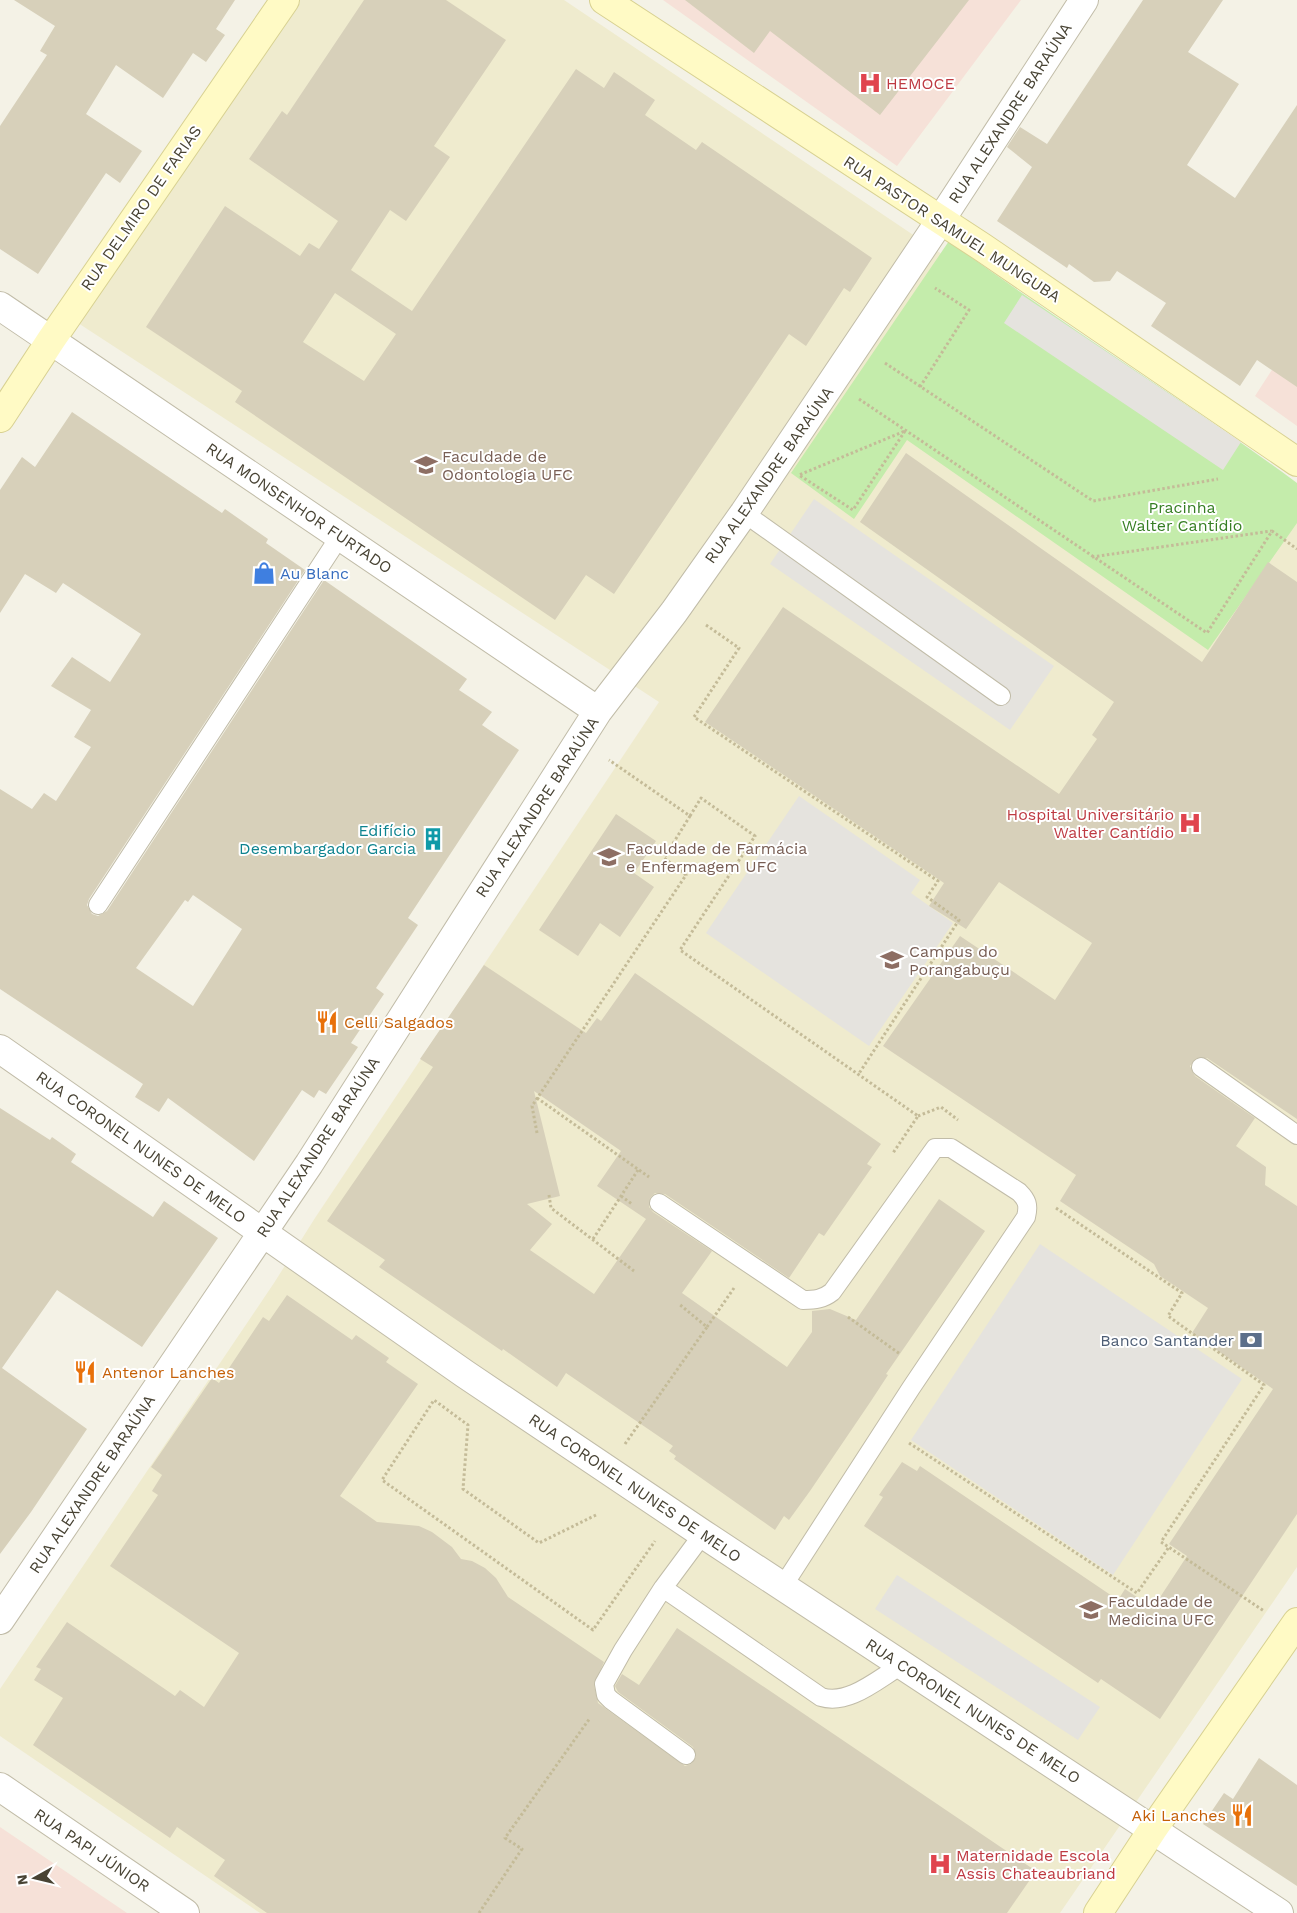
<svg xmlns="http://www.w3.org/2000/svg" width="1297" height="1913" font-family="'Work Sans',sans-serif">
<rect width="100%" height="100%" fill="#f4f2e6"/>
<path fill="#efebce" d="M 300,0 L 564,0 L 955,263 L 1297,502 L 1297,1567 L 1060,1913 L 260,1913 L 0,1736 L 0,1689 L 274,1283 L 315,1218 L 659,702 L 78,323 Z"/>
<path fill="#f6e1d8" d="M 663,0 L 1021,0 L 897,166 Z
M 1297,331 L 1297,426 L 1255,396 Z
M 0,1827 L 127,1913 L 0,1913 Z"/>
<path fill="#c4ecab" d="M 949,241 C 1063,325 1183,399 1297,483 L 1297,523 L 1208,650 L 907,440 L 854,519 L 791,473 Z"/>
<path fill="#e5e3de" d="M 1022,295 L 1241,442 L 1223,470 L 1004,323 Z
M 814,499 L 1054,666 L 1010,730 L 770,564 Z
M 799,796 L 920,880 L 911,893 L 953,923 L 869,1046 L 706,933 Z
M 1040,1244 L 1242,1379 L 1113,1575 L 911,1440 Z
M 897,1575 L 1100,1707 L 1078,1740 L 875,1609 Z"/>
<path fill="#d7d0ba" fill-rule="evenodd" d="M 14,0 L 235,0 L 216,29 L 225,35 L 206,62 L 193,53 L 163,98 L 116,65 L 86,114 L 142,151 L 120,183 L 106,173 L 38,274 L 0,249 L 0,126 L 47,55 L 40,51 L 55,26 Z
M 364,0 L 446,0 L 506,40 L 434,146 L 450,157 L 406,221 L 390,210 L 351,270 L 412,311 L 576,69 L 604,88 L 614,72 L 655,100 L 645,115 L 696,150 L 702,142 L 872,258 L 850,292 L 844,288 L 806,346 L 789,334 L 614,594 L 586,575 L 555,620 L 235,402 L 242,391 L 146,327 L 225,206 L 300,256 L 309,243 L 319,249 L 338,221 L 249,159 L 282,111 L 287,115 ZM 335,293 L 396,334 L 364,381 L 303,342 Z
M 685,0 L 969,0 L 880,115 L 770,31 L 754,53 Z
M 1143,0 L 1223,0 L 1188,52 L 1239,84 L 1187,165 L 1235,198 L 1297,105 L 1297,387 L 1257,360 L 1240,386 L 1151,326 L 1166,303 L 1117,271 L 1110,281 L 1094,282 L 1069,264 L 1067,268 L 997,221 L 1032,167 L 1007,147 L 1020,127 L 1047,144 Z
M 72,412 L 222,513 L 225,509 L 268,539 L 266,543 L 305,570 L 89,899 L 87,905 L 92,914 L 98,916 L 107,911 L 324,580 L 467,679 L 459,690 L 492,712 L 482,725 L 519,750 L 408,918 L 418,925 L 376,988 L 384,994 L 351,1043 L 358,1047 L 326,1094 L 319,1090 L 314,1098 L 302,1090 L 254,1161 L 168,1098 L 159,1112 L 135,1097 L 143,1084 L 0,989 L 0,789 L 32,809 L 44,793 L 56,801 L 91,747 L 74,737 L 91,710 L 51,686 L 72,657 L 110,682 L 141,634 L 63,583 L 56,593 L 25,574 L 0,613 L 0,490 L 22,457 L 35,467 ZM 193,895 L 242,929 L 193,1006 L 136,968 L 185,900 L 188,902 Z
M 906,453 L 1202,662 L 1268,562 L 1297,582 L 1297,1119 L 1207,1058 L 1196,1058 L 1190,1066 L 1195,1076 L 1255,1118 L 1236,1146 L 1266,1167 L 1265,1185 L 1297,1206 L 1297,1514 L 1160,1719 L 1101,1679 L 1098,1683 L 864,1526 L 883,1497 L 879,1495 L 902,1462 L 917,1471 L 920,1466 L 1118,1600 L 1125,1589 L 1153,1608 L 1187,1556 L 1169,1544 L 1273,1389 L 1192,1333 L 1208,1308 L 1160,1276 L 1154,1264 L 1060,1201 L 1076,1175 L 883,1046 L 960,936 L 1055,1000 L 1092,943 L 999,882 L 966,929 L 929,906 L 944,883 L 705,722 L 783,607 L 1059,794 L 1097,739 L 1092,735 L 1114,702 L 860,522 Z
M 616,814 L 656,841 L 634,873 L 654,887 L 620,937 L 600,923 L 578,956 L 539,930 Z
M 484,965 L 586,1033 L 597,1018 L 601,1021 L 635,973 L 881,1144 L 867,1164 L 872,1167 L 824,1236 L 819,1233 L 789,1278 L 665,1194 L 655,1193 L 650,1198 L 649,1207 L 653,1212 L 712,1251 L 682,1293 L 787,1367 L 812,1332 L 812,1311 L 830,1309 L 856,1320 L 939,1199 L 985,1231 L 886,1374 L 888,1375 L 871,1401 L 810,1491 L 789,1520 L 784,1516 L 775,1530 L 674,1459 L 676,1456 L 669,1451 L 673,1446 L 566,1373 L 557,1387 L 503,1349 L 502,1351 L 379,1267 L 385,1260 L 327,1221 L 433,1067 L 420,1059 ZM 534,1091 L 621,1151 L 597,1186 L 646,1219 L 594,1294 L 530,1250 L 552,1224 L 527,1204 L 560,1196 Z
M 0,1108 L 50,1140 L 52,1137 L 76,1154 L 71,1162 L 153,1217 L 164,1201 L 218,1238 L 142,1347 L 57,1290 L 2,1368 L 87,1429 L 31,1512 L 0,1554 Z
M 287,1295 L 352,1340 L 356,1335 L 389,1358 L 386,1362 L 418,1384 L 340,1496 L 377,1522 L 419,1526 L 432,1532 L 452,1547 L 461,1559 L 472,1561 L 485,1568 L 496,1578 L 508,1597 L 604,1662 L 594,1685 L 598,1703 L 685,1766 L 691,1764 L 696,1757 L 693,1747 L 618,1692 L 615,1686 L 622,1674 L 639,1685 L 677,1628 L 1036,1871 L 1007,1913 L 267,1913 L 214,1876 L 225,1860 L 177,1827 L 170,1838 L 33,1745 L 63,1698 L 34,1680 L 41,1669 L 36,1667 L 67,1622 L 175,1696 L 180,1690 L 204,1707 L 239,1653 L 110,1566 L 158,1495 L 152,1491 L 162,1475 L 151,1467 L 212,1378 L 219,1383 L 263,1317 L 269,1321 Z
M 1259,1758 L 1297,1785 L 1297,1886 L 1203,1824 L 1224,1793 L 1233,1799 Z"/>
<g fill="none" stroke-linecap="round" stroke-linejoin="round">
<defs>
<path id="lane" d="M 744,513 L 1001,696
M 98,905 L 340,536
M 1201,1067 L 1297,1135
M 659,1203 L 803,1300 C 815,1300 823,1299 832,1292 L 935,1148 L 951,1148 L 1019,1192 C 1027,1200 1029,1205 1026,1217 L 911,1388 L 783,1586
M 663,1588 L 703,1534
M 686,1755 L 611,1700 L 606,1695 L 604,1684 L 623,1650 L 663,1588 L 821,1697 C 849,1706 879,1678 902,1665"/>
<path id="street" d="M 0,306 L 598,711
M 0,1049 L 465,1374 L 703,1534 L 1279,1913
M 0,1620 L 309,1164 L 598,711 L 674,612 L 744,513 L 940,221 L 1084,0
M 0,1787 L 185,1913"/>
<path id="secondary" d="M 604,0 L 982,247 L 1297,462
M 0,418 L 51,340 L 285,0
M 1098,1913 L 1153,1829 L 1297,1622"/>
</defs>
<use href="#lane" stroke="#c1bca8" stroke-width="20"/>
<use href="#street" stroke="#c1bca8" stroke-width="30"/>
<use href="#secondary" stroke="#d8d192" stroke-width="30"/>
<path stroke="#c4bb98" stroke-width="3" stroke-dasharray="2.5 2.5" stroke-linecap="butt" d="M 885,363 L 1093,501 L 1218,479
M 920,387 L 969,310 L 935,288
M 859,399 L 1207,633 L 1272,531 L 1297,549
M 905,431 L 853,510 L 799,475 Z
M 1092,557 L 1271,531
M 706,625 L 739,648 L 694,717 L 938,881 L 927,897 L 959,920 L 858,1075
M 690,816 L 701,798 L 755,836 L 680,950 L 918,1116 L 893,1153
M 537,1098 L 649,1177
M 918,1116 L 941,1107 L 958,1120
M 537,1133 L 532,1106 L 686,875 L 664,858 L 690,816 L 609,760
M 549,1195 L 551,1208 L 634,1271
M 621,1196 L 632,1204
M 1056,1208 L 1182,1293 L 1168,1316 L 1264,1385 L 1161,1542 L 1264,1611
M 593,1239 L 638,1170
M 848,1317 L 900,1354
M 707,1327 L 734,1288
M 909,1443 L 1137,1593 L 1169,1547
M 625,1444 L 707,1327 L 679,1304
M 596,1515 L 539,1543 L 463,1489 L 468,1425 L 434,1400 L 382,1480 L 593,1630 L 655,1541
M 479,1913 L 522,1849 L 505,1838 L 590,1718"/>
<use href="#lane" stroke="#fff" stroke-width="18"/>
<use href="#street" stroke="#fff" stroke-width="28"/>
<use href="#secondary" stroke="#fffac5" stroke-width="28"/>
</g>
<defs>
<symbol id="hospital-bare" viewBox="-9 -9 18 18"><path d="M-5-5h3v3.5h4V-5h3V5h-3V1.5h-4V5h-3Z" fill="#e0444e" stroke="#fff" stroke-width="2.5" paint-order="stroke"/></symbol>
<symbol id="university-bare" viewBox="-9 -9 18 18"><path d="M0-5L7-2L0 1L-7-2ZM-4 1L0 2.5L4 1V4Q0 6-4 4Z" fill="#8d6e63" stroke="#fff" stroke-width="2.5" paint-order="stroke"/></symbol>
<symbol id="shop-bare" viewBox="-9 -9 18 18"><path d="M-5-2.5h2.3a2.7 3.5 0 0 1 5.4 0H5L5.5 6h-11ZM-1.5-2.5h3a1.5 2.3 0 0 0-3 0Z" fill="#3f7fe0" stroke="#fff" stroke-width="2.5" paint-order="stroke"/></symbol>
<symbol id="building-bare" viewBox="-9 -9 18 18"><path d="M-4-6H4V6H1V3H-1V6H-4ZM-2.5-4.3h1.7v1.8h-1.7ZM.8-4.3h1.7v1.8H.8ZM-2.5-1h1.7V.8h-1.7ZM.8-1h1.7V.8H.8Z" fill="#0f9aa8" stroke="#fff" stroke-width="2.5" paint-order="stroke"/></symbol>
<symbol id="restaurant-bare" viewBox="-9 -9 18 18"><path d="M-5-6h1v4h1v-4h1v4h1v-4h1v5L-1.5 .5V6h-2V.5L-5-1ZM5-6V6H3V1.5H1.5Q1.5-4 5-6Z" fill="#e8710a" stroke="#fff" stroke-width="2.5" paint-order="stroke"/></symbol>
<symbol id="bank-bare" viewBox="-9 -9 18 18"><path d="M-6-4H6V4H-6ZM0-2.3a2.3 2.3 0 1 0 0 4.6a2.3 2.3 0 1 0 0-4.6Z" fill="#5c6f8a" stroke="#fff" stroke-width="2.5" paint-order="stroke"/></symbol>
</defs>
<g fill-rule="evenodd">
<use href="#hospital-bare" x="854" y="67" width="32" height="32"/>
<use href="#university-bare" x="410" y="449" width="32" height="32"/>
<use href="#shop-bare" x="248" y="557" width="32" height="32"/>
<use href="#hospital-bare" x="1174" y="807" width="32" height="32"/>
<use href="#building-bare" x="417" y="823" width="32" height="32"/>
<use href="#university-bare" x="593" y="841" width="32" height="32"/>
<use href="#university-bare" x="876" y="944" width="32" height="32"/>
<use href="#restaurant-bare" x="311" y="1006" width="32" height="32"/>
<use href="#bank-bare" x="1235" y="1324" width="32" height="32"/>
<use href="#restaurant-bare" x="69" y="1356" width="32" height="32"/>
<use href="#university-bare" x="1075" y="1594" width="32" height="32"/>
<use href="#restaurant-bare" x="1226" y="1799" width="32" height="32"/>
<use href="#hospital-bare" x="924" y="1848" width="32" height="32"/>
</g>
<g text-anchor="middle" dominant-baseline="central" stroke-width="4" stroke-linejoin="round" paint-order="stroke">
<g font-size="16" fill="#be3a42" stroke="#fff" text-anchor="start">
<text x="886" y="83">HEMOCE</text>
<text x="1174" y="814" text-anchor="end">Hospital Universitário<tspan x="1174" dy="18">Walter Cantídio</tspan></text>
<text x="956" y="1855">Maternidade Escola<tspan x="956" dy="18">Assis Chateaubriand</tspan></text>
</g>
<g font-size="16" fill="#484334" stroke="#fff">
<text transform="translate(1010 113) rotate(-57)">RUA ALEXANDRE BARAÚNA</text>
<text transform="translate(141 208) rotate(-55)">RUA DELMIRO DE FARIAS</text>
<text transform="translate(952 229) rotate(33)">RUA PASTOR SAMUEL MUNGUBA</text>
<text transform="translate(769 475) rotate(-55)">RUA ALEXANDRE BARAÚNA</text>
<text transform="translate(299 508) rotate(34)">RUA MONSENHOR FURTADO</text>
<text transform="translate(537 807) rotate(-57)">RUA ALEXANDRE BARAÚNA</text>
<text transform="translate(141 1147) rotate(35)">RUA CORONEL NUNES DE MELO</text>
<text transform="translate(318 1147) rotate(-57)">RUA ALEXANDRE BARAÚNA</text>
<text transform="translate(92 1484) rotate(-56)">RUA ALEXANDRE BARAÚNA</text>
<text transform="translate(635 1488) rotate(34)">RUA CORONEL NUNES DE MELO</text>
<text transform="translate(973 1711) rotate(33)">RUA CORONEL NUNES DE MELO</text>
<text transform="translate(92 1850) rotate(34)">RUA PAPI JÚNIOR</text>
</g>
<g font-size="16" fill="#785e54" stroke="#fff" text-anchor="start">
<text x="442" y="456">Faculdade de<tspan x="442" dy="18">Odontologia UFC</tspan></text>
<text x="626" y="848">Faculdade de Farmácia<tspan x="626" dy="18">e Enfermagem UFC</tspan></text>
<text x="909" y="951">Campus do<tspan x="909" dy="18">Porangabuçu</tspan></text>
<text x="1108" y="1601">Faculdade de<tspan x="1108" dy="18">Medicina UFC</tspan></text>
</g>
<g font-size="16" fill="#367e23" stroke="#fff">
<text x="1182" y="507">Pracinha<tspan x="1182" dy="18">Walter Cantídio</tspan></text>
</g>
<g font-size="16" fill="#366cbe" stroke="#fff" text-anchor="start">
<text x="280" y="573">Au Blanc</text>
</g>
<g font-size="16" fill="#0d838f" stroke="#fff" text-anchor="end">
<text x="416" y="830">Edifício<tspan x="416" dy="18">Desembargador Garcia</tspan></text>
</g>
<g font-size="16" fill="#c56008" stroke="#fff" text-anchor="start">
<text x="344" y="1022">Celli Salgados</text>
<text x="102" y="1372">Antenor Lanches</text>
<text x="1226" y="1815" text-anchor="end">Aki Lanches</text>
</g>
<g font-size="16" fill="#4e5e75" stroke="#fff" text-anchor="end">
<text x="1234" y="1340">Banco Santander</text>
</g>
</g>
<g transform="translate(35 1878) rotate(262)" stroke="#ffffff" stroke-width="4" paint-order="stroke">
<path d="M0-4L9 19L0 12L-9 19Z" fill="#484334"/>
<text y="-8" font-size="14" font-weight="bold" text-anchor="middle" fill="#484334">N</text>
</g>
</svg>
